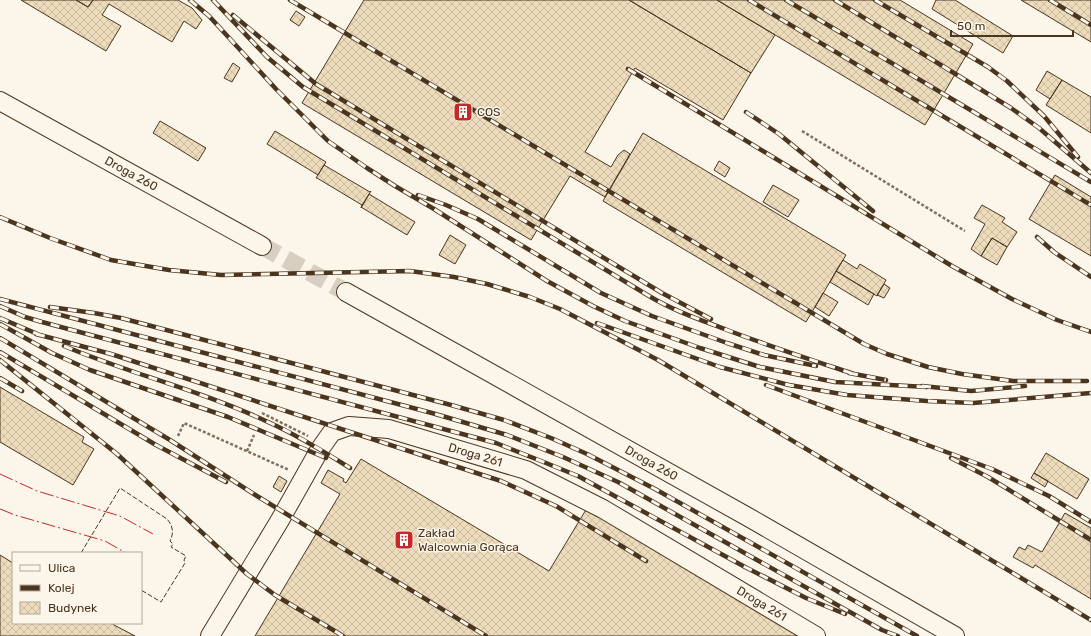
<svg xmlns="http://www.w3.org/2000/svg" width="1091" height="636" font-family="Rubik,sans-serif">
<defs>
<pattern id="building-cross-hatch" width="8" height="8" patternUnits="userSpaceOnUse"><rect width="8" height="8" fill="#ecdcbc"/><path d="M0 0l8 8M0 8l8-8" fill="none" stroke="#ccbda1"/></pattern>
</defs>
<rect width="100%" height="100%" fill="#fbf6e9"/>
<path fill="url(#building-cross-hatch)" stroke="#4a3520" d="M 21,0 L 76,0 L 88,7 L 93,0 L 178,0 L 192,8 L 202,20 L 196,29 L 184,21 L 172,42 L 109,4 L 102,15 L 121,26 L 106,51 Z
M 76,0 L 93,0 L 88,7 Z
M 364,0 L 629,0 L 751,73 L 723,120 L 635,68 L 585,152 L 611,167 L 618,155 L 624,150 L 630,154 L 605,197 L 570,176 L 531,240 L 302,103 Z
M 629,0 L 717,0 L 775,35 L 751,73 Z
M 717,0 L 900,0 L 973,44 L 925,125 Z
M 936,0 L 955,0 L 1013,36 L 1003,53 L 932,9 Z
M 1021,0 L 1091,0 L 1091,42 Z
M 296,11 L 305,17 L 299,26 L 290,20 Z
M 233,63 L 240,68 L 232,82 L 224,78 Z
M 1047,71 L 1062,80 L 1050,99 L 1036,90 Z
M 1062,80 L 1091,97 L 1091,133 L 1046,105 Z
M 160,121 L 206,148 L 198,161 L 153,133 Z
M 275,131 L 326,162 L 318,175 L 267,144 Z
M 643,133 L 846,255 L 806,322 L 603,201 Z
M 719,161 L 730,168 L 725,177 L 714,170 Z
M 324,165 L 370,192 L 371,191 L 361,208 L 362,205 L 317,178 L 316,178 Z
M 1055,175 L 1091,197 L 1091,256 L 1029,219 Z
M 773,185 L 799,200 L 788,217 L 763,202 Z
M 369,194 L 415,222 L 407,235 L 361,207 Z
M 982,205 L 1005,218 L 1002,222 L 1017,232 L 1007,247 L 992,238 L 981,256 L 971,249 L 985,224 L 974,218 Z
M 450,235 L 466,245 L 455,264 L 439,255 Z
M 992,238 L 1007,247 L 997,265 L 981,256 Z
M 843,260 L 857,269 L 860,264 L 886,280 L 877,296 L 836,271 Z
M 836,271 L 874,294 L 868,305 L 830,282 Z
M 884,284 L 890,288 L 884,298 L 877,295 Z
M 823,293 L 838,302 L 829,316 L 815,307 Z
M 0,387 L 84,437 L 82,442 L 94,449 L 73,485 L 0,442 Z
M 1046,453 L 1089,479 L 1077,499 L 1034,473 Z
M 361,459 L 549,571 L 587,508 L 800,636 L 255,636 L 340,494 L 321,483 L 328,470 L 344,479 L 343,481 L 346,483 Z
M 1034,473 L 1048,481 L 1045,487 L 1031,478 Z
M 279,476 L 287,481 L 281,492 L 273,487 Z
M 1065,513 L 1091,528 L 1091,599 L 1035,565 L 1033,568 L 1013,557 L 1019,547 L 1025,550 L 1028,545 L 1042,552 Z
M 0,555 L 13,563 L 13,623 L 113,623 L 114,625 L 135,636 L 0,636 Z"/>
<g fill="none" stroke-linecap="round" stroke-linejoin="round">
<path stroke="#d8cfc1" stroke-width="18" stroke-dasharray="18 9" stroke-linecap="butt" d="M 262,246 L 346,292"/>
<defs>
<g id="minor">
<path id="s1" d="M 0,101 L 262,246"/>
<path id="s2" d="M 346,292 L 748,517 L 955,636"/>
<path id="s3" d="M 210,636 L 280,520 L 320,449 L 332,432 L 349,426 L 389,429 L 526,470 L 603,509 L 816,636"/>
</g>
</defs>
<use href="#minor" stroke="#4a3520" stroke-width="20"/>
<path stroke="#7f6f5c" stroke-width="2.5" stroke-dasharray="3 2" stroke-linecap="butt" d="M 802,131 L 965,231
M 262,413 L 308,436
M 178,436 L 184,423 L 289,470
M 247,451 L 254,435"/>
<use href="#minor" stroke="#fbf6e9" stroke-width="18"/>
<defs>
<path id="rail" d="M 190,0 L 209,16 L 276,89 L 328,141 L 367,168 L 395,186 L 434,209 L 547,281 L 593,306 L 625,321 L 700,348 L 760,367 L 835,382 L 927,387
M 213,0 L 267,57 L 303,87 L 649,296 C 674,311 701,320 727,330 C 769,346 812,360 854,374
M 290,0 L 864,344 L 887,354 L 928,367 L 962,374 L 1013,381 L 1087,381
M 749,0 L 1091,205
M 786,0 L 1091,182
M 835,0 L 1011,108 L 1039,128 L 1091,173
M 875,0 L 988,67 L 1007,81 L 1044,116 L 1078,157
M 1050,0 L 1091,25
M 233,15 L 316,84 L 662,293 L 711,319
M 628,69 L 952,266 L 1012,299 L 1057,320 L 1091,332
M 746,112 L 779,134 L 873,211
M 418,195 L 446,205 L 478,219 L 601,293 L 652,316 L 727,343 L 764,355 L 816,366
M 0,217 L 50,238 L 111,260 L 169,270 L 221,275 L 410,271 L 454,277 L 487,284 L 530,297 L 560,309 L 658,360 L 1091,620
M 1037,237 L 1054,252 L 1091,277
M 0,299 L 432,413 L 507,435 L 563,457 L 618,482 L 882,630 L 898,636
M 0,306 L 25,317 L 42,322 L 496,443 L 546,463 L 578,476 L 745,567 L 806,598 L 845,614
M 50,307 L 94,313 L 121,318 L 451,405 L 504,420 L 551,438 L 587,454 L 655,489 L 917,636
M 0,318 L 40,335
M 597,323 L 720,367 L 789,385 L 847,395 L 927,401 L 973,403 L 1091,393
M 0,324 L 52,353 L 90,370 L 228,417 L 326,458
M 36,334 L 111,354 L 501,481 L 556,506 L 646,561
M 0,338 L 170,440 L 257,496 L 486,636
M 64,346 C 131,374 202,391 268,422 C 297,435 323,451 350,468
M 0,352 L 156,445 L 226,482
M 0,360 L 117,454 L 247,574 L 275,595 L 343,636
M 849,373 L 886,380
M 0,378 L 22,391
M 766,385 L 992,469 L 1049,496 L 1091,522
M 922,386 L 971,391 L 1025,386
M 951,458 L 988,477 L 1091,540"/>
</defs>
<use href="#rail" stroke="#4a3520" stroke-width="4.5"/>
<use href="#rail" stroke="#fbf6e9" stroke-width="3" stroke-dasharray="9" stroke-linecap="butt"/>
<path stroke="#4a3520" stroke-width="1" stroke-dasharray="5 2" stroke-linecap="butt" d="M 81,553 L 120,488 L 167,519 C 173,526 174,533 170,541 L 173,544 L 171,547 L 186,556 L 184,560 L 185,563 L 161,602 L 141,590"/>
<path stroke="#c62828" stroke-width="1" stroke-dasharray="14 3 2 3" stroke-linecap="butt" d="M 0,474 L 37,491 L 120,516 L 153,534
M 0,509 L 15,515 L 105,541 L 126,553"/>
</g>
<defs>
<symbol id="building-square" viewBox="-11 -11 22 22"><rect x="-9" y="-9" width="18" height="18" rx="4" fill="#c62828" stroke="#fbf6e9"/><path d="M-4-6H4V6H1V3H-1V6H-4ZM-2.5-4.3h1.7v1.8h-1.7ZM.8-4.3h1.7v1.8H.8ZM-2.5-1h1.7V.8h-1.7ZM.8-1h1.7V.8H.8Z" fill="#fff"/></symbol>
</defs>
<g fill-rule="evenodd">
<use href="#building-square" x="452" y="101" width="22" height="22"/>
<use href="#building-square" x="393" y="529" width="22" height="22"/>
</g>
<g text-anchor="middle" dominant-baseline="central" stroke-width="3" stroke-linejoin="round" paint-order="stroke">
<g font-size="12" fill="#4a3520" stroke="#fbf6e9" text-anchor="start">
<text x="477" y="112">COS</text>
<text x="418" y="533">Zakład<tspan x="418" dy="14">Walcownia Gorąca</tspan></text>
</g>
<g font-size="12" fill="#4a3520" stroke="#fbf6e9">
<text stroke="none"><textPath href="#s1" startOffset="150">Droga 260</textPath></text>
<text stroke="none"><textPath href="#s3" startOffset="386">Droga 261</textPath></text>
<text stroke="none"><textPath href="#s2" startOffset="350">Droga 260</textPath></text>
<text stroke="none"><textPath href="#s3" startOffset="710">Droga 261</textPath></text>
</g>
</g>
<rect x="12" y="552" width="130" height="72" fill="#fbf6e9" stroke="#b4a999"/>
<rect x="20" y="565" width="20" height="6" fill="#fbf6e9" stroke="#b4a999"/>
<text x="48" y="572" font-size="12" fill="#4a3520">Ulica</text>
<rect x="20" y="585" width="20" height="6" fill="#4a3520" stroke="#b4a999"/>
<text x="48" y="592" font-size="12" fill="#4a3520">Kolej</text>
<rect x="20" y="602" width="20" height="12" fill="url(#building-cross-hatch)" stroke="#b4a999"/>
<text x="48" y="612" font-size="12" fill="#4a3520">Budynek</text>
<path d="M951 30v6h122v-6" fill="none" stroke="#4a3520" stroke-width="2"/>
<text x="957" y="30" font-size="12" fill="#4a3520" stroke="#fbf6e9" stroke-width="3" paint-order="stroke">50 m</text>
</svg>
